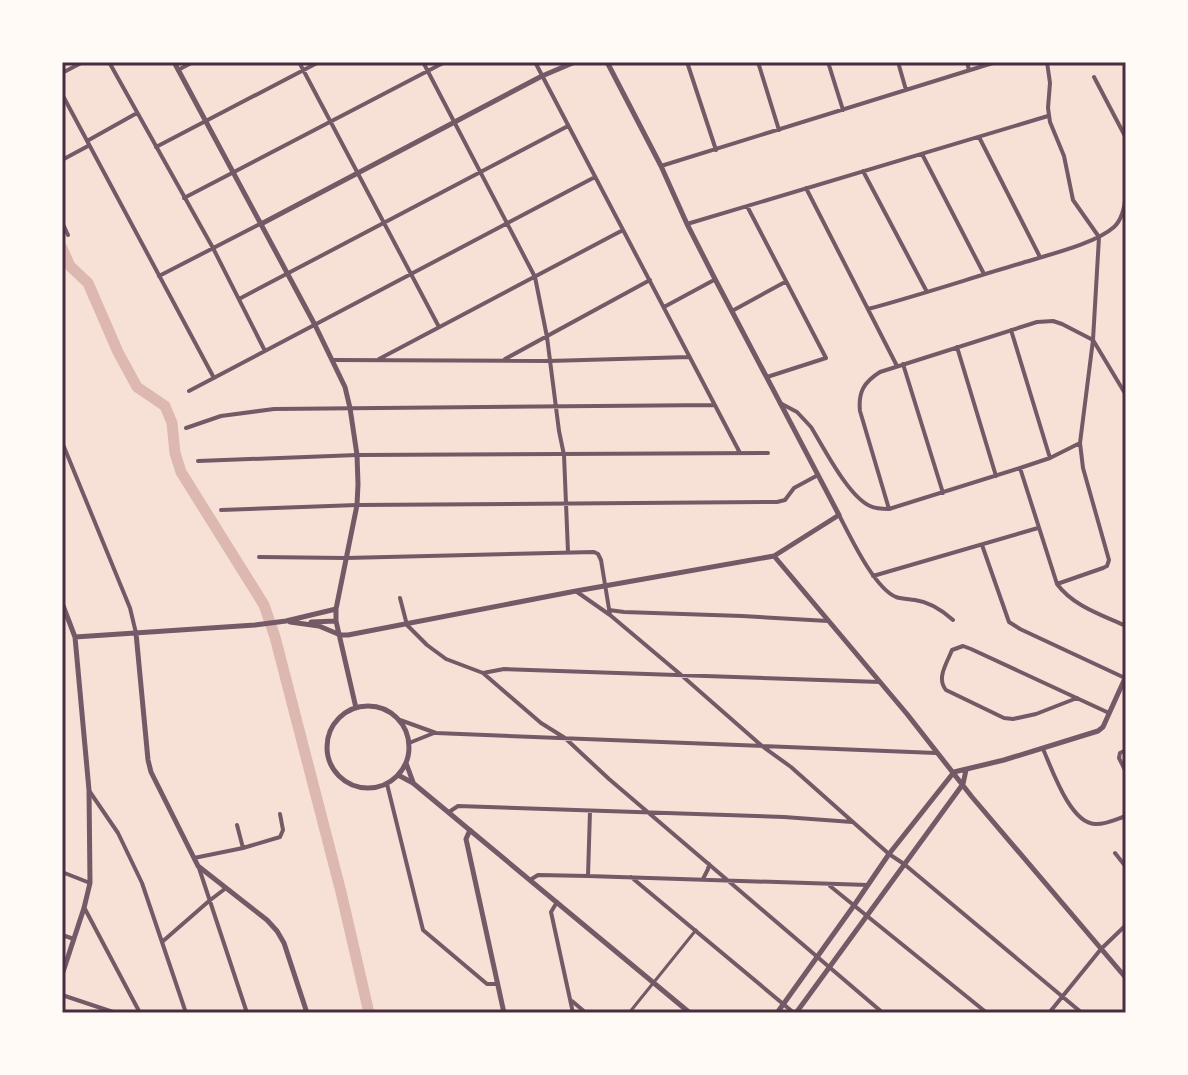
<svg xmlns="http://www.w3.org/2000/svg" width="1188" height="1075" font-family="'Noto Sans',sans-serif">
<rect width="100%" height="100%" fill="#f7e1d7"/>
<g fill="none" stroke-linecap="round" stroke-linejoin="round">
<path stroke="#dcb8b0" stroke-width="11" d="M 62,248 L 70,266 L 88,283 L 118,352 L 137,387 L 165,406 L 172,423 L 175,453 L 181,472 L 264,605 L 275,637 L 341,892 L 369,1013"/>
<path stroke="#755966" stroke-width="3" d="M 629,1013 L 696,930"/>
<path stroke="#755966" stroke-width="4" d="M 109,62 L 213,248 L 265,351
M 299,62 L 439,327
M 423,62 L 535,277 L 547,337 L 559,431 L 564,455 L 568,552
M 535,62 L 740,453
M 687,62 L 716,150
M 758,62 L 779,130
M 828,62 L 843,110
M 898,62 L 906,90
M 967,62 L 969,70
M 1047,62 L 1050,83 L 1048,108 L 1050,122 L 1064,156 L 1073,200 L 1099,237
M 178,70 L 193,62
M 62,73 L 83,62
M 1094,77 L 1126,138
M 62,94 L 214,378
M 979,137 L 1040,257
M 87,141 L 137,113
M 156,147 L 319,62
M 922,154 L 984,274
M 62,160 L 88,146
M 661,166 L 996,62
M 863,171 L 927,292
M 806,188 L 897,366
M 184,198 L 445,62
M 747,206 L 826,358 L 767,377
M 62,222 L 68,235
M 687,224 L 1048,116
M 159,276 L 260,224
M 239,299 L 568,126
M 664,307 L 714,280
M 868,309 C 920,295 971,278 1022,263 C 1047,255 1095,244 1114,227 C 1123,219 1125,205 1126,193
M 732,311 L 785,282
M 1011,330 L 1050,458
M 957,347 L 996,476
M 379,359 L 623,230
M 505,359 L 650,280
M 333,360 L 549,361 L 689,357
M 903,364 L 943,493
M 189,391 L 595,177
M 780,403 L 797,412 L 811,427 C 824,448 848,496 870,506 C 876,509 882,509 889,509 L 1020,468 L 1050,458 L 1080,443
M 186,428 L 221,416 L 274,409 L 714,405
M 62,442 L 130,608 L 136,633
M 198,461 L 357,455 L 768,453
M 1020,468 L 1057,584 C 1073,606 1102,615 1126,626
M 889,509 L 860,411 C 858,392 864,382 880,372 L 1037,322 L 1053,321 L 1062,324 L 1093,340 L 1126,395
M 221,510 L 357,505 L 777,502 L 785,500 L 794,488 L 818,475
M 839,515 C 850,536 874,588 896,597 C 902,599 908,599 915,600 C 930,602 942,610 953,620
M 982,545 L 1009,622 L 1020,629 L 1125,678
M 259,557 L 346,558 L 594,552 L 598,554 L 601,560 L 610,615
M 873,576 L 1038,528
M 1057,584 L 1103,568 L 1107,566 L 1109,560 L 1083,468 L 1080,443 L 1093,340 L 1099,237
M 577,592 L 610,615 L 680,674 L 762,746 L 791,767 L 889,854 L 904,864 L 1082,1013
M 400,598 L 407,625 L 427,645 L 446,659 L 483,673 L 541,723 L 565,738 L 609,779 L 883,1013
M 609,610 L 624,612 L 742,616 L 828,621
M 483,673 L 504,669 L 880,682
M 1077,698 L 1036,714 L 1013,719 L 1004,718 L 946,690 C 936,678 947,663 952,650 L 963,646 L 971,649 L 1109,713
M 400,720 L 436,733 L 936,753
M 409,743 L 434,733
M 1043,749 C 1052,769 1070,823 1095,824 C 1105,825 1116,819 1126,816
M 1126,750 L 1120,753 L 1119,758 L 1126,772
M 387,784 L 423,930 L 487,984 L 497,984
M 90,792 L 118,833 L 142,883 L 186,1013
M 449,812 L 458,806 L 784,817 L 852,822
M 237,825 L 243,848
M 1115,853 L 1126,867
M 194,858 L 243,848 L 280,837 L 283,830 L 280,814
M 199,868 L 247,1013
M 62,872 L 90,883
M 588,876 L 590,811
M 631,877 L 794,1013
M 703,879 L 708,869 L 709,864
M 530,880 L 538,875 L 588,876 L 868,885
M 830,886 L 987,1013
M 557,902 L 551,912 L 573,1013
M 85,909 L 140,1013
M 62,935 L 74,939
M 162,942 L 209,901 L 226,888
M 62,995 L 116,1013
M 572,1001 L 586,1013
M 1049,1013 L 1101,949 L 1126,925"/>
<path stroke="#755966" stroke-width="5" d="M 174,62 L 315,325 L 345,387 L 350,408 L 357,455 L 358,484 L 357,505 L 336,609 L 336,621 L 356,708
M 261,224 L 542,76 L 575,62
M 774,556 L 907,714 L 972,797 L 1126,978
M 62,603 L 75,637 L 89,790 L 90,883 L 84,908 L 62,975
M 290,622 L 319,626 L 338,634
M 311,622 L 336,621
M 136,633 L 148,760 L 151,772 L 198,866 L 267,920 L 277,931 L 284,943 L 307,1013
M 339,635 L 348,635 L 576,591 L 774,556 L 839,515 L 715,279 L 687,224 L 661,166 L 607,62
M 75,637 L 255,625 L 286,621 L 336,609
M327 747a41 41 0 1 1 82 0a41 41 0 1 1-82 0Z
M 406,763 L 413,782
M 398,775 L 413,783 L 690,1013
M 470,830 L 466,839 L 504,1013
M 777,1013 L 855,904 L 889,854 L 954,772 L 1004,760 L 1098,731 L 1103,727 L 1126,676
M 796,1013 L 963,784 L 966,770"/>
</g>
<rect width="1188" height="1075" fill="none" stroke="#fffaf5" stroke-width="128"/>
<rect x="64" y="64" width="1060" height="947" fill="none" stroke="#4a2c40" stroke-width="3"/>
</svg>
